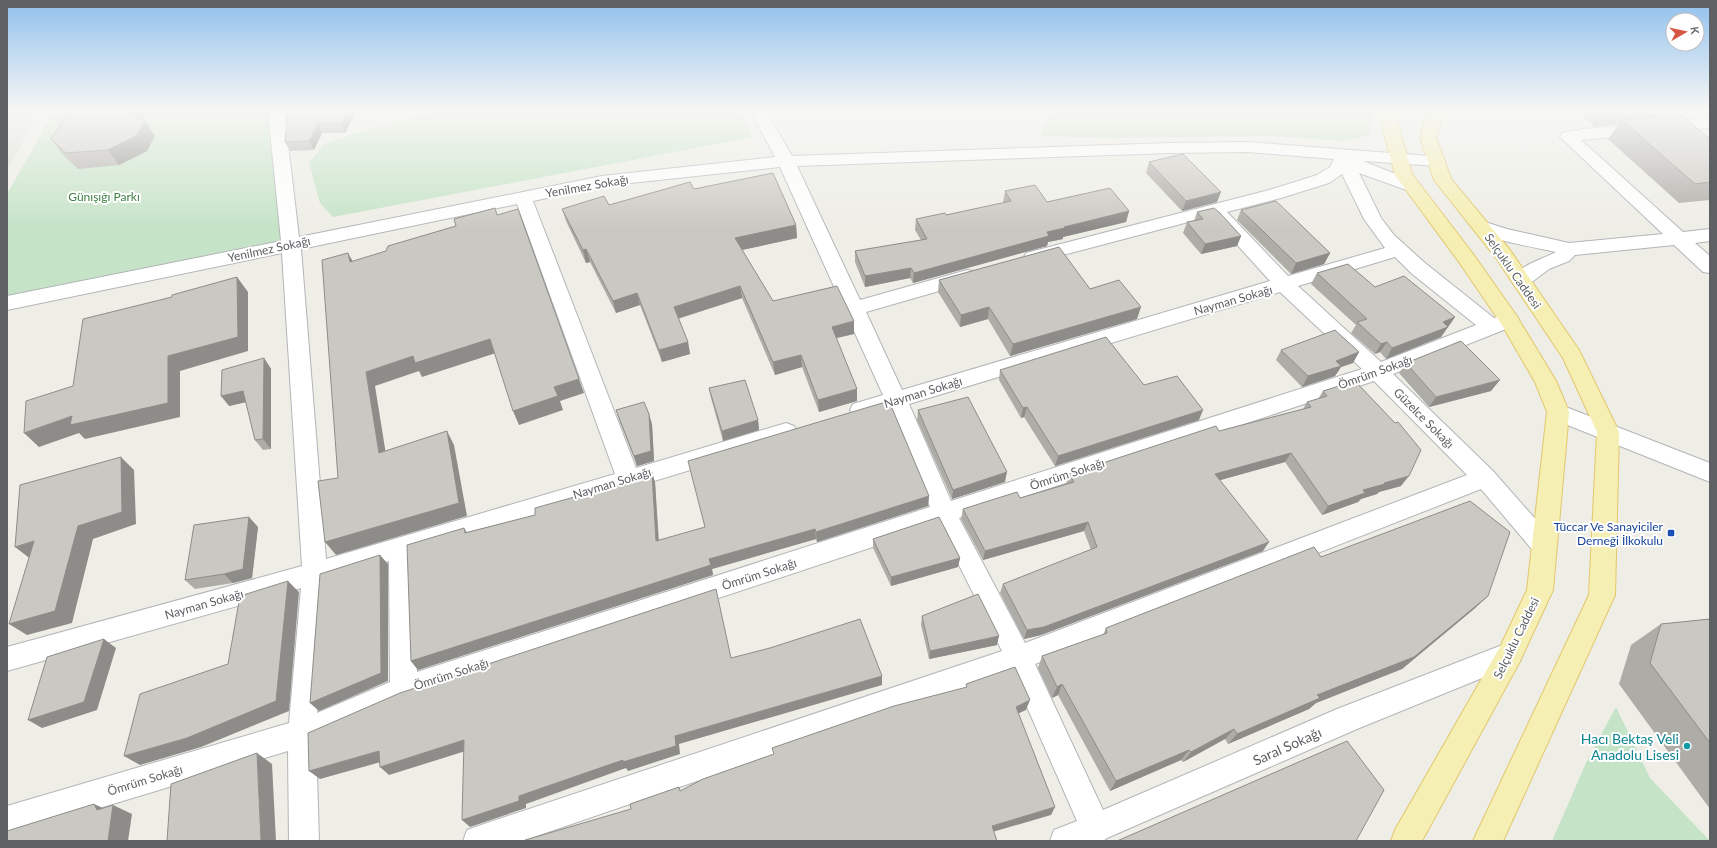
<svg xmlns="http://www.w3.org/2000/svg" width="1717" height="848" font-family="Lato,sans-serif">
<rect width="100%" height="100%" fill="#eeede6"/>
<path fill="#dedcd4" d="M 7,110 L 41,110 L 7,170 Z"/>
<path fill="#c5e3c7" d="M 55,110 L 276,110 L 291,245 L 7,303 L 7,194 Z
M 442,110 L 738,110 L 753,137 L 333,217 L 320,203 L 309,163 L 324,144 L 349,135 Z
M 1053,110 L 1373,110 L 1370,135 L 1346,141 L 1269,136 L 1112,138 L 1039,136 Z
M 1616,707 L 1650,778 L 1710,841 L 1552,841 L 1586,763 Z"/>
<g fill="none" stroke-linecap="round" stroke-linejoin="round">
<defs>
<path id="minor" d="M 268,110 L 284,110 L 299,237 L 602,176 L 775,157 L 750,110 L 766,110 L 792,156 L 1170,143 L 1248,142 L 1443,157 L 1445,161 L 1443,165 L 1437,166 L 1363,161 L 1418,183 L 1421,187 L 1418,191 L 1412,192 L 1359,173 L 1381,218 L 1394,235 L 1425,263 L 1494,318 L 1509,313 L 1516,315 L 1519,320 L 1516,325 L 1393,374 L 1493,471 L 1553,539 L 1556,546 L 1553,553 L 1544,556 L 1535,553 L 1481,489 L 1035,664 L 1103,810 L 1337,709 L 1510,642 L 1519,645 L 1523,654 L 1519,663 L 1357,729 L 1107,838 L 1103,841 L 1050,841 L 1054,830 L 1077,821 L 1012,673 L 522,841 L 463,841 L 467,830 L 478,826 L 1002,651 L 939,525 L 408,701 L 316,741 L 319,841 L 289,841 L 288,751 L 7,836 L 7,806 L 289,723 L 301,588 L 7,671 L 7,647 L 302,566 L 282,253 L 7,310 L 7,296 L 281,241 ZM 1248,152 L 1334,159 L 1330,167 L 1317,175 L 1269,190 L 1026,253 L 1024,257 L 1026,261 L 1033,263 L 1211,216 L 1270,281 L 902,390 L 866,312 L 974,281 L 977,276 L 974,271 L 967,270 L 860,300 L 797,166 L 1170,153 ZM 780,167 L 883,395 L 853,404 L 850,410 L 853,416 L 861,418 L 889,410 L 930,507 L 417,672 L 413,554 L 786,441 L 794,438 L 797,432 L 794,426 L 786,423 L 636,468 L 533,201 L 602,186 ZM 1342,174 L 1364,219 L 1385,248 L 1288,276 L 1227,212 L 1281,198 L 1329,183 ZM 517,204 L 615,474 L 326,559 L 301,249 ZM 1395,257 L 1411,273 L 1476,325 L 1381,362 L 1298,286 ZM 1280,292 L 1362,369 L 951,501 L 909,404 ZM 1374,381 L 1467,475 L 1025,643 L 959,518 ZM 389,561 L 390,682 L 317,713 L 327,580 Z
M 1710,118 L 1710,128 L 1581,140 L 1683,232 L 1710,229 L 1710,241 L 1695,243 L 1710,256 L 1710,273 L 1703,272 L 1674,245 L 1575,255 L 1569,261 L 1549,269 L 1528,285 L 1521,287 L 1514,285 L 1511,280 C 1521,264 1541,260 1556,252 C 1540,248 1480,239 1473,227 L 1476,223 L 1482,221 L 1507,229 L 1569,243 L 1663,234 L 1560,137 L 1562,133 L 1584,129 Z"/>
<path id="tertiary" d="M 1558,404 L 1710,463 L 1710,482 L 1550,418 L 1547,412 L 1550,406 Z"/>
<path id="primary" d="M 1383,110 L 1399,110 L 1396,117 L 1412,174 L 1473,254 L 1516,315 L 1556,381 L 1569,412 L 1553,590 L 1519,663 L 1422,841 L 1391,841 L 1395,830 L 1501,645 L 1527,590 L 1547,412 L 1535,382 L 1502,325 L 1459,262 L 1395,175 L 1380,117 Z
M 1428,110 L 1444,110 L 1436,137 L 1451,179 L 1510,250 L 1579,350 L 1619,432 L 1615,595 L 1503,841 L 1473,841 L 1589,595 L 1597,432 L 1563,358 L 1496,258 L 1434,180 L 1420,137 Z"/>
</defs>
<use href="#minor" stroke="#b3b5b9" stroke-width="2"/>
<use href="#tertiary" stroke="#b3b5b9" stroke-width="2"/>
<use href="#primary" stroke="#e2c76b" stroke-width="2"/>
<use href="#minor" fill="#fff" fill-rule="evenodd"/>
<use href="#tertiary" fill="#fff" fill-rule="evenodd"/>
<use href="#primary" fill="#f6efb3" fill-rule="evenodd"/>
</g>
<path fill="#aeaca7" d="M 70,110 L 147,110 L 142,119 L 145,121 L 155,136 L 147,151 L 119,165 L 78,169 L 63,155 L 51,139 Z
M 288,110 L 357,110 L 345,133 L 322,133 L 314,150 L 290,151 L 285,142 Z
M 1576,110 L 1661,110 L 1656,117 L 1710,139 L 1710,200 L 1679,203 L 1608,139 L 1619,124 L 1595,127 Z
M 1149,162 L 1217,202 L 1182,211 L 1146,173 Z
M 694,189 L 796,225 L 797,238 L 742,250 L 773,301 L 854,334 L 836,338 L 857,401 L 819,412 L 802,367 L 775,375 L 742,298 L 678,319 L 688,342 L 690,354 L 662,362 L 640,305 L 616,313 L 590,262 L 586,263 L 566,221 L 562,209 L 609,205 Z
M 1005,191 L 1047,202 L 1129,211 L 1126,222 L 1063,237 L 1063,239 L 1048,242 L 1047,246 L 913,283 L 910,278 L 865,287 L 855,262 L 855,251 L 921,240 L 915,230 L 916,219 L 946,215 L 1004,203 L 1003,202 Z
M 1241,210 L 1330,253 L 1324,264 L 1291,274 L 1237,220 Z
M 1197,212 L 1241,236 L 1237,246 L 1201,254 L 1183,233 L 1187,222 L 1194,221 Z
M 1317,273 L 1375,287 L 1455,317 L 1441,337 L 1386,359 L 1380,352 L 1375,354 L 1351,333 L 1356,325 L 1311,284 Z
M 939,280 L 1090,289 L 1137,319 L 1010,356 L 988,319 L 960,327 L 938,292 Z
M 1281,350 L 1359,352 L 1353,363 L 1341,367 L 1335,376 L 1302,387 L 1276,360 Z
M 264,358 L 271,369 L 271,449 L 263,450 L 255,440 L 246,402 L 229,406 Z
M 1406,363 L 1491,391 L 1429,407 L 1399,373 Z
M 1000,370 L 1144,385 L 1199,420 L 1055,466 L 1024,417 L 1021,418 L 999,380 Z
M 1355,381 L 1401,486 L 1379,492 L 1377,494 L 1361,499 L 1358,502 L 1322,515 L 1285,462 L 1220,480 L 1263,551 L 1041,635 L 1024,639 L 1000,593 L 1003,584 L 1091,550 L 1084,531 L 983,560 L 961,519 L 963,509 L 1020,498 L 1066,484 L 1069,474 L 1219,431 L 1303,409 L 1307,402 L 1318,399 L 1323,391 Z
M 709,388 L 758,420 L 759,430 L 723,441 L 711,398 Z
M 616,410 L 652,424 L 654,461 L 637,466 L 619,420 Z
M 918,410 L 1005,482 L 952,499 L 917,420 Z
M 655,482 L 659,540 L 929,496 L 928,506 L 817,542 L 816,539 L 712,569 L 713,575 L 418,670 L 411,661 L 464,528 L 467,532 L 535,515 Z
M 258,527 L 252,578 L 233,583 L 195,589 L 185,580 Z
M 873,539 L 960,558 L 958,567 L 891,586 L 873,548 Z
M 1321,557 L 1488,596 L 1474,609 L 1402,669 L 1316,703 L 1309,709 L 1228,744 L 1225,739 L 1183,762 L 1181,760 L 1110,791 L 1058,695 L 1052,698 L 1038,668 L 1042,656 L 1103,635 L 1106,628 Z
M 922,616 L 997,645 L 929,659 L 921,625 Z
M 1710,619 L 1710,809 L 1619,684 L 1631,645 L 1661,624 Z"/>
<path fill="#8d8c88" d="M 128,110 L 147,110 L 138,127 L 127,112 Z
M 348,110 L 357,110 L 345,133 L 341,123 Z
M 145,121 L 155,136 L 147,151 L 119,165 L 108,150 Z
M 318,124 L 322,133 L 314,150 L 309,141 Z
M 1221,192 L 1217,202 L 1182,211 L 1186,201 Z
M 1129,211 L 1126,222 L 1063,237 L 1063,239 L 1048,242 L 1047,246 L 913,283 L 914,273 L 1064,227 Z
M 796,225 L 797,238 L 737,251 L 735,238 Z
M 1241,236 L 1237,246 L 1201,254 L 1205,244 Z
M 586,249 L 590,262 L 586,263 L 583,250 Z
M 348,253 L 356,267 L 350,262 Z
M 1330,253 L 1324,264 L 1291,274 L 1296,263 Z
M 911,268 L 910,278 L 865,287 L 865,276 Z
M 237,277 L 248,292 L 248,351 L 180,371 L 180,417 L 85,439 L 79,433 L 39,447 L 24,433 L 72,416 L 168,356 Z
M 740,286 L 742,298 L 676,319 L 674,307 Z
M 637,293 L 640,305 L 616,313 L 613,301 Z
M 989,307 L 988,319 L 960,327 L 961,315 Z
M 1141,307 L 1137,319 L 1010,356 L 1013,344 Z
M 1455,317 L 1441,337 L 1386,359 L 1392,348 L 1443,322 Z
M 854,321 L 854,334 L 832,339 L 832,327 Z
M 490,339 L 496,353 L 422,377 L 419,371 L 375,386 L 388,467 L 379,453 L 366,372 L 413,356 Z
M 688,342 L 690,354 L 662,362 L 659,350 Z
M 1387,342 L 1380,352 L 1375,354 L 1381,344 Z
M 1359,352 L 1353,363 L 1341,367 L 1335,376 L 1302,387 L 1308,376 L 1336,361 Z
M 801,355 L 802,367 L 775,375 L 773,362 Z
M 264,358 L 271,369 L 271,449 L 263,439 Z
M 579,379 L 584,393 L 560,401 L 563,410 L 519,425 L 513,411 L 554,387 Z
M 1500,380 L 1491,391 L 1429,407 L 1436,397 Z
M 857,389 L 857,401 L 819,412 L 818,400 Z
M 243,391 L 251,401 L 229,406 L 221,396 Z
M 1027,407 L 1024,417 L 1021,418 L 1023,408 Z
M 1203,410 L 1199,420 L 1055,466 L 1058,456 Z
M 649,414 L 652,424 L 654,461 L 637,466 L 634,456 Z
M 758,420 L 759,430 L 723,441 L 722,431 Z
M 447,431 L 454,445 L 467,516 L 336,555 L 325,542 Z
M 1291,453 L 1285,462 L 1210,483 L 1215,474 Z
M 121,457 L 134,470 L 136,524 L 93,539 L 72,623 L 27,635 L 9,624 L 78,526 Z
M 652,472 L 655,482 L 659,551 L 656,541 Z
M 1007,472 L 1005,482 L 952,499 L 953,490 Z
M 1409,476 L 1401,486 L 1379,492 L 1377,494 L 1361,499 L 1358,502 L 1322,515 L 1328,506 L 1363,490 L 1384,483 Z
M 929,496 L 928,506 L 817,542 L 816,532 Z
M 249,517 L 258,527 L 252,578 L 233,583 L 224,574 Z
M 1088,522 L 1084,531 L 983,560 L 985,551 Z
M 815,529 L 816,539 L 712,569 L 713,575 L 418,670 L 411,661 L 709,559 Z
M 34,541 L 32,560 L 15,547 Z
M 1269,542 L 1263,551 L 1041,635 L 1024,639 L 1027,630 Z
M 380,555 L 388,564 L 388,681 L 319,711 L 310,703 Z
M 960,558 L 958,567 L 891,586 L 891,577 Z
M 288,581 L 299,592 L 289,711 L 201,747 L 140,765 L 124,756 L 187,738 Z
M 1488,596 L 1474,609 L 1402,669 L 1316,703 L 1309,709 L 1228,744 L 1237,734 L 1317,695 Z
M 999,636 L 997,645 L 929,659 L 930,651 Z
M 104,639 L 116,648 L 97,710 L 42,728 L 28,720 Z
M 882,676 L 882,685 L 679,744 L 680,754 L 628,771 L 626,768 L 526,804 L 526,808 L 470,827 L 462,820 L 519,796 L 675,736 Z
M 1062,684 L 1058,695 L 1052,698 L 1057,687 Z
M 1030,700 L 1026,710 L 1013,716 L 1016,707 Z
M 1234,729 L 1225,739 L 1183,762 L 1191,752 Z
M 464,740 L 472,749 L 389,775 L 380,767 Z
M 1189,750 L 1181,760 L 1110,791 L 1116,781 Z
M 379,751 L 388,760 L 320,779 L 309,771 Z
M 257,753 L 272,764 L 276,841 L 261,841 Z
M 94,804 L 112,812 L 113,805 L 132,814 L 128,841 L 108,841 Z
M 1055,807 L 1051,815 L 989,833 L 992,826 Z"/>
<path fill="#cac8c2" stroke="#8d8c88" d="M 70,110 L 128,110 L 127,112 L 145,121 L 136,136 L 108,150 L 66,153 L 51,139 Z
M 288,110 L 348,110 L 341,123 L 318,124 L 309,141 L 285,142 Z
M 1604,110 L 1620,110 L 1605,112 Z
M 1681,115 L 1710,139 L 1710,182 L 1695,184 L 1622,120 Z
M 1183,154 L 1221,192 L 1186,201 L 1149,162 Z
M 773,173 L 796,225 L 735,238 L 773,301 L 837,286 L 854,321 L 832,327 L 857,389 L 818,400 L 801,355 L 773,362 L 740,286 L 674,307 L 688,342 L 659,350 L 637,293 L 613,301 L 586,249 L 583,250 L 562,209 L 604,196 L 609,205 L 690,182 L 694,189 Z
M 1035,185 L 1047,202 L 1110,188 L 1129,211 L 1064,227 L 1065,228 L 1047,232 L 1049,236 L 914,273 L 911,268 L 865,276 L 855,251 L 927,239 L 916,219 L 945,213 L 946,215 L 1011,201 L 1005,191 Z
M 1276,201 L 1330,253 L 1296,263 L 1241,210 Z
M 495,208 L 497,215 L 518,209 L 579,379 L 554,387 L 558,396 L 513,411 L 490,339 L 415,363 L 413,356 L 366,372 L 379,453 L 447,431 L 459,503 L 325,542 L 318,481 L 338,478 L 322,260 L 348,253 L 350,262 L 386,251 L 388,246 L 456,226 L 454,219 Z
M 1214,208 L 1220,213 L 1241,236 L 1205,244 L 1187,222 L 1203,219 L 1197,212 Z
M 1059,247 L 1090,289 L 1119,280 L 1141,307 L 1013,344 L 989,307 L 961,315 L 939,280 Z
M 1348,264 L 1375,287 L 1404,276 L 1455,317 L 1443,322 L 1448,327 L 1392,348 L 1387,342 L 1381,344 L 1357,322 L 1367,319 L 1317,273 Z
M 237,277 L 238,337 L 168,356 L 168,403 L 70,425 L 72,416 L 24,433 L 26,401 L 73,386 L 83,319 L 172,297 L 172,295 Z
M 1335,330 L 1359,352 L 1336,361 L 1341,366 L 1308,376 L 1281,350 Z
M 1106,337 L 1144,385 L 1177,376 L 1203,410 L 1058,456 L 1027,407 L 1023,408 L 1000,370 Z
M 1461,341 L 1500,380 L 1436,397 L 1406,363 Z
M 264,358 L 263,439 L 255,440 L 243,391 L 221,396 L 222,370 Z
M 745,380 L 758,420 L 722,431 L 709,388 Z
M 1355,381 L 1395,423 L 1398,422 L 1421,450 L 1409,476 L 1384,483 L 1385,484 L 1363,490 L 1365,493 L 1328,506 L 1291,453 L 1215,474 L 1269,542 L 1044,627 L 1027,630 L 1003,584 L 1097,547 L 1088,522 L 985,551 L 963,509 L 1017,492 L 1020,498 L 1074,482 L 1069,474 L 1216,426 L 1219,431 L 1311,407 L 1307,402 L 1327,396 L 1323,391 Z
M 968,397 L 1007,472 L 953,490 L 918,410 Z
M 889,401 L 929,496 L 816,532 L 815,529 L 709,559 L 711,565 L 411,661 L 407,545 L 464,528 L 465,533 L 535,515 L 535,508 L 635,480 L 634,477 L 652,472 L 656,541 L 705,527 L 688,461 Z
M 644,402 L 649,414 L 651,451 L 634,456 L 616,410 Z
M 121,457 L 122,512 L 78,526 L 55,611 L 9,624 L 34,541 L 15,547 L 20,485 Z
M 1470,501 L 1510,532 L 1488,596 L 1414,657 L 1317,695 L 1320,698 L 1237,734 L 1234,729 L 1191,752 L 1189,750 L 1116,781 L 1062,684 L 1057,687 L 1042,656 L 1107,633 L 1106,628 L 1314,547 L 1321,557 Z
M 249,517 L 243,569 L 224,574 L 185,580 L 194,525 Z
M 939,517 L 960,558 L 891,577 L 873,539 Z
M 380,555 L 381,673 L 310,703 L 320,574 Z
M 288,581 L 276,701 L 187,738 L 124,756 L 140,694 L 228,664 L 240,596 Z
M 716,589 L 731,658 L 770,648 L 860,619 L 882,676 L 675,736 L 676,746 L 623,762 L 623,760 L 519,796 L 519,801 L 462,820 L 464,740 L 380,767 L 379,751 L 309,771 L 308,733 L 400,693 Z
M 978,594 L 999,636 L 930,651 L 922,616 Z
M 1710,619 L 1710,743 L 1650,663 L 1661,624 Z
M 104,639 L 84,702 L 28,720 L 47,657 Z
M 1015,667 L 1030,700 L 1016,707 L 1055,807 L 992,826 L 997,841 L 525,841 L 525,840 L 631,809 L 630,804 L 679,787 L 680,791 L 703,779 L 774,754 L 772,748 L 894,706 L 967,687 L 966,684 Z
M 1347,741 L 1384,790 L 1356,841 L 1117,841 Z
M 257,753 L 261,841 L 167,841 L 171,784 Z
M 94,804 L 97,810 L 113,805 L 108,841 L 7,841 L 7,831 Z"/>
<linearGradient id="sky" x2="0" y2="1"><stop stop-color="#91c0ed"/><stop offset="0.48" stop-color="#f7f7f4"/><stop offset="1" stop-color="#f7f7f4" stop-opacity="0"/></linearGradient>
<rect width="1717" height="229" fill="url(#sky)"/>
<rect fill="#1a4fb4" stroke="#fff" stroke-width="1.5" x="1667" y="529" width="8" height="8" rx="2"/>
<circle fill="#0f9aa8" stroke="#fff" stroke-width="1.5" cx="1687" cy="746" r="4"/>
<g text-anchor="middle" dominant-baseline="central" stroke-width="4" stroke-linejoin="round" paint-order="stroke">
<g font-size="12" fill="#5e6064" stroke="#fff">
<text transform="translate(587 186) rotate(-10)">Yenilmez Sokağı</text>
<text transform="translate(269 249) rotate(-12)">Yenilmez Sokağı</text>
<text transform="translate(1513 271) rotate(55)">Selçuklu Caddesi</text>
<text transform="translate(1233 300) rotate(-16)">Nayman Sokağı</text>
<text transform="translate(1375 372) rotate(-20)">Ömrüm Sokağı</text>
<text transform="translate(923 392) rotate(-17)">Nayman Sokağı</text>
<text transform="translate(1424 418) rotate(45)">Güzelce Sokağı</text>
<text transform="translate(1067 474) rotate(-18)">Ömrüm Sokağı</text>
<text transform="translate(612 483) rotate(-17)">Nayman Sokağı</text>
<text transform="translate(759 574) rotate(-18)">Ömrüm Sokağı</text>
<text transform="translate(204 604) rotate(-16)">Nayman Sokağı</text>
<text transform="translate(1516 638) rotate(-64)">Selçuklu Caddesi</text>
<text transform="translate(451 674) rotate(-18)">Ömrüm Sokağı</text>
<text transform="translate(145 780) rotate(-17)">Ömrüm Sokağı</text>
</g>
<g font-size="12" fill="#408246" stroke="#fff">
<text x="104" y="196">Günışığı Parkı</text>
</g>
<g font-size="12" fill="#164399" stroke="#fff" text-anchor="end">
<text x="1663" y="526">Tüccar Ve Sanayiciler<tspan x="1663" dy="14">Derneği İlkokulu</tspan></text>
</g>
<g font-size="14" fill="#0d838f" stroke="#fff" text-anchor="end">
<text x="1679" y="738">Hacı Bektaş Veli<tspan x="1679" dy="16">Anadolu Lisesi</tspan></text>
</g>
<g font-size="14" fill="#5e6064" stroke="#fff">
<text transform="translate(1287 746) rotate(-24)">Saral Sokağı</text>
</g>
</g>
<rect width="1717" height="848" fill="none" stroke="#5e6064" stroke-width="16"/>
<g transform="translate(1685 32) rotate(81)"><circle r="19" fill="#ffffff" stroke="#bfbfc1"/>
<path d="M0-3L7 15L0 10L-7 15Z" fill="#d65844"/>
<text y="-6" font-size="11" font-weight="bold" text-anchor="middle" fill="#5e6064">K</text>
</g>
</svg>
